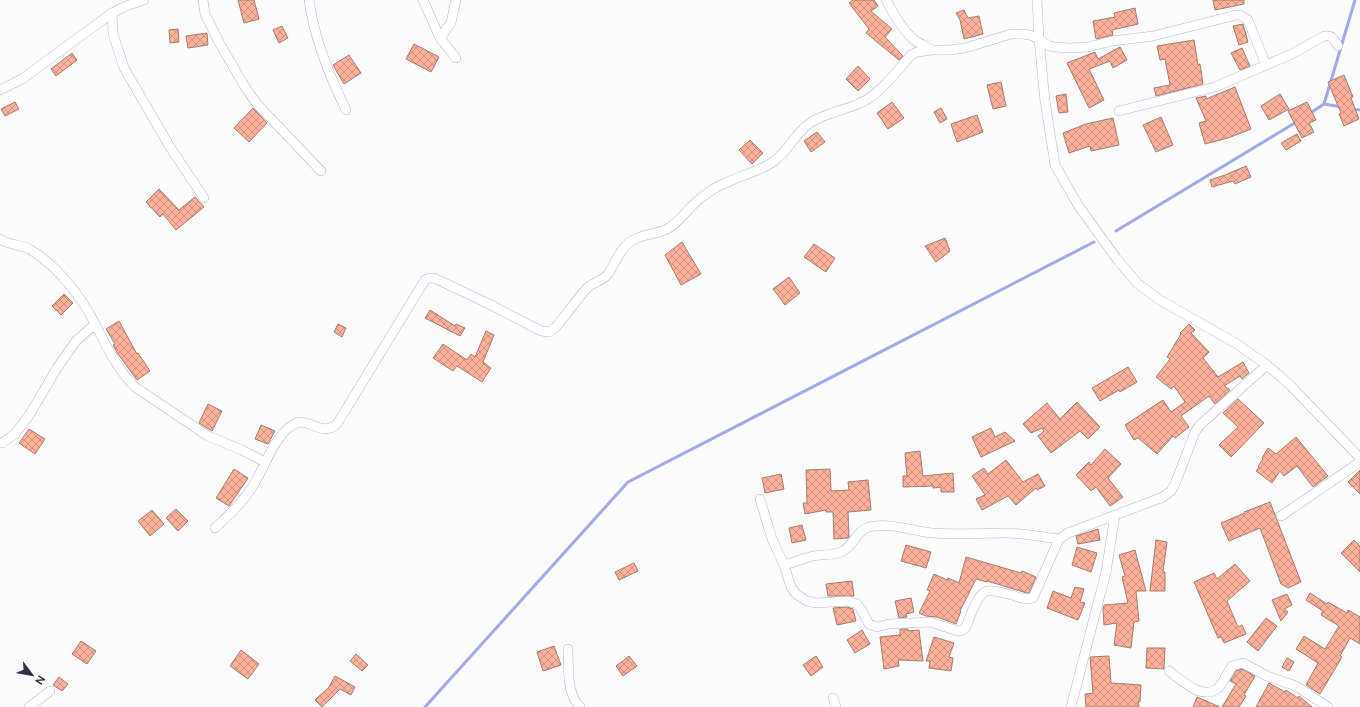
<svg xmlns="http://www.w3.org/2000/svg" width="1360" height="707" font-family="Figtree,sans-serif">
<defs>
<pattern id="building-cross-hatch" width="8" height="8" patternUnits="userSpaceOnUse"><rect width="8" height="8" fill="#fdb19a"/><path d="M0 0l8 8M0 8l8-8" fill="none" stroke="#cd917f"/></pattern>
</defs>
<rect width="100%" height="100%" fill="#fbfbfb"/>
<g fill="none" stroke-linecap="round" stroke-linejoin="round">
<path stroke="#9fa9eb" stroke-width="3" d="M 1324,104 L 1342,107
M 1352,109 L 1360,110
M 1309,114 L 1324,104 L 1355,0
M 1116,231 L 1298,121
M 425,707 L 628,482 L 1094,242"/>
</g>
<path fill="url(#building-cross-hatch)" stroke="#a17c71" d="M 238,0 L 254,0 L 259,19 L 244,23 Z
M 853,0 L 874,0 L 878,6 L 871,11 L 892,29 L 885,37 L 903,56 L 899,60 L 866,33 L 869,29 L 849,3 Z
M 1213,0 L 1244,0 L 1244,4 L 1215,10 Z
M 1135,8 L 1138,24 L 1112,30 L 1113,35 L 1096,39 L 1093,21 L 1115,17 L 1114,13 Z
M 964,10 L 968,18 L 979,16 L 983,34 L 964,39 L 960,20 L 956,13 Z
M 1243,24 L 1248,42 L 1239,45 L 1233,26 Z
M 282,26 L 288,38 L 279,43 L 273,30 Z
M 178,29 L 179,42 L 170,43 L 169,30 Z
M 207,33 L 208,45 L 188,48 L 186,36 Z
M 1194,40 L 1198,65 L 1200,64 L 1203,84 L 1156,96 L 1154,88 L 1170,85 L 1165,59 L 1160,60 L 1157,46 Z
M 414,44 L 439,57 L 431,72 L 406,59 Z
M 1120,47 L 1127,60 L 1113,68 L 1110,61 L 1089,69 L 1104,100 L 1089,108 L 1067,63 L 1095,52 L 1098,59 Z
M 1242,48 L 1250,66 L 1240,70 L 1231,53 Z
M 72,53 L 77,60 L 56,76 L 51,69 Z
M 349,55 L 361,73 L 344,84 L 333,65 Z
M 858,66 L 870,79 L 858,91 L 846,79 Z
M 1344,75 L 1353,97 L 1351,98 L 1359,119 L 1344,126 L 1339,114 L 1341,113 L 1328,82 Z
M 1001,82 L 1006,106 L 993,109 L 987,85 Z
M 1235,87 L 1251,129 L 1228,138 L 1205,144 L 1199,123 L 1206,121 L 1196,98 L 1206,96 L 1206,99 Z
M 1066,94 L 1068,112 L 1059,113 L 1056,96 Z
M 1280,94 L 1289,109 L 1269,120 L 1261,106 Z
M 15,102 L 19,109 L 5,116 L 1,109 Z
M 892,102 L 904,118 L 888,129 L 877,113 Z
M 1307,102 L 1316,120 L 1309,123 L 1314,132 L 1302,138 L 1288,111 Z
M 253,108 L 267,123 L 249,142 L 234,128 Z
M 941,108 L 947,119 L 940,123 L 934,112 Z
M 977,115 L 983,132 L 957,142 L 951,124 Z
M 1161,117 L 1173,145 L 1156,152 L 1143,125 Z
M 1113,118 L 1119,145 L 1091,151 L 1090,146 L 1069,153 L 1063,133 L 1086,124 Z
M 817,132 L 825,142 L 811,152 L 804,141 Z
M 1297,134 L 1301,141 L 1286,150 L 1281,143 Z
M 750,140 L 763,153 L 752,164 L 739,150 Z
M 1246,166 L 1251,177 L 1235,184 L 1233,181 L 1212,187 L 1210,180 L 1225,175 Z
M 159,189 L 179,210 L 195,197 L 204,207 L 176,230 L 163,214 L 160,217 L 146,202 Z
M 945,238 L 950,251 L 936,262 L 925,246 Z
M 682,242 L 701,274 L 681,285 L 665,255 Z
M 814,244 L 835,258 L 826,272 L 804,257 Z
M 789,277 L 800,293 L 785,305 L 773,289 Z
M 64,294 L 73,303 L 61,315 L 52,306 Z
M 430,310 L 455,326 L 456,324 L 465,328 L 460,336 L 425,318 Z
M 119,321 L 137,354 L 138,353 L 150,371 L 137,380 L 118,354 L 113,345 L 115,344 L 106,329 Z
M 338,324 L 346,328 L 342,337 L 334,332 Z
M 1189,324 L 1195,330 L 1191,333 L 1209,352 L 1203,358 L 1218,377 L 1243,362 L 1249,373 L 1242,379 L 1240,376 L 1224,386 L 1230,390 L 1215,404 L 1209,396 L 1181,416 L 1189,427 L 1175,438 L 1173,436 L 1157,454 L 1138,438 L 1134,440 L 1125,425 L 1163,400 L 1171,412 L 1185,402 L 1174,386 L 1171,389 L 1156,377 L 1170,359 L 1167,357 L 1181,334 L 1180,333 Z
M 486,331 L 494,335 L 483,362 L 491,368 L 482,382 L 457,366 L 453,371 L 433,358 L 443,344 L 467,360 L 471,354 L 475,357 Z
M 1128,367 L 1137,382 L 1120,392 L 1119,390 L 1100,401 L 1092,388 Z
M 1238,399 L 1264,423 L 1231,457 L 1219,445 L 1238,427 L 1223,413 Z
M 1077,402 L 1100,427 L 1088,439 L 1080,431 L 1051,453 L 1038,436 L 1044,431 L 1042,428 L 1031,433 L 1023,424 L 1047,403 L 1060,419 Z
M 208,404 L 222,411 L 212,431 L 199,423 Z
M 261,425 L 275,431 L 268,444 L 255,439 Z
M 991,428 L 995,437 L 1005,432 L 1015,441 L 981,457 L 972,437 Z
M 29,429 L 45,439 L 35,454 L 19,443 Z
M 1296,437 L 1328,476 L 1313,487 L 1297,466 L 1284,476 L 1280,471 L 1272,483 L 1256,471 L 1259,467 L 1258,466 L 1263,459 L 1262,458 L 1268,448 L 1276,454 Z
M 1105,449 L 1121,464 L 1108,478 L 1123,497 L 1110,506 L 1096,487 L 1091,491 L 1076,475 L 1089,462 L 1091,465 Z
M 920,451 L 923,476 L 953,473 L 954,492 L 941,492 L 941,487 L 933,488 L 933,486 L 903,487 L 903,476 L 907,476 L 905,453 Z
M 1006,460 L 1023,482 L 1038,474 L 1045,486 L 1037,490 L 1036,488 L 1016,505 L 1008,496 L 982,510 L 976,499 L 985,495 L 972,476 L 984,468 L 988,474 Z
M 234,469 L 248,478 L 229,506 L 216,498 Z
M 830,469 L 831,491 L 849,490 L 848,482 L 868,480 L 871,510 L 848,512 L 849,537 L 848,538 L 834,539 L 833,512 L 826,512 L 826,510 L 805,514 L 803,503 L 807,503 L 806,470 Z
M 1360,470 L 1360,494 L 1348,482 Z
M 781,474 L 784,489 L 765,493 L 762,478 Z
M 1270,502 L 1301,582 L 1288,588 L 1281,584 L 1260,528 L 1229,541 L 1221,523 L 1245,513 L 1244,512 Z
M 176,509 L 188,521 L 178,531 L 166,518 Z
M 152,510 L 164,524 L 150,536 L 138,521 Z
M 802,525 L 806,540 L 792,543 L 789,528 Z
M 1098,529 L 1100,540 L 1078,544 L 1076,536 Z
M 1156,540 L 1167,542 L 1163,572 L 1165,572 L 1165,591 L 1150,591 Z
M 1354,540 L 1360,546 L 1360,572 L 1341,553 Z
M 906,545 L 931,552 L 926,568 L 901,561 Z
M 1077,547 L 1097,553 L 1091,572 L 1072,565 Z
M 1135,550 L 1146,591 L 1136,591 L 1139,621 L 1134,622 L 1131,648 L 1114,645 L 1117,623 L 1104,625 L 1103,608 L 1104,605 L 1128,603 L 1122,577 L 1125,576 L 1119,555 Z
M 966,557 L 1021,573 L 1022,571 L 1036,577 L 1029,593 L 1027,593 L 987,581 L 987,582 L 976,579 L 960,611 L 961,611 L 956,624 L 937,617 L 926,616 L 919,613 L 930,591 L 927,590 L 934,574 L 947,580 L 948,578 L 959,583 Z
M 634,563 L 638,571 L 619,580 L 615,572 Z
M 1235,564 L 1250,581 L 1227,601 L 1238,627 L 1242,625 L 1246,634 L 1224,643 L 1221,637 L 1218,638 L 1194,582 L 1214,573 L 1217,579 Z
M 852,581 L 854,596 L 828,596 L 826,584 Z
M 1075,587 L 1084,589 L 1080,602 L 1085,603 L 1078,620 L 1047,608 L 1053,591 L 1071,598 Z
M 1310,593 L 1327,604 L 1328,602 L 1347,613 L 1348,610 L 1360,617 L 1360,644 L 1350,638 L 1340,656 L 1342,657 L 1320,694 L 1306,685 L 1318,663 L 1296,649 L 1304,636 L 1325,649 L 1339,626 L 1321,615 L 1323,611 L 1306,600 Z
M 1287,594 L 1292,605 L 1284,609 L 1288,612 L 1281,621 L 1272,600 Z
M 911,598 L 914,612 L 906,614 L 907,617 L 899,618 L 895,601 Z
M 847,607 L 853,609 L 856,621 L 837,625 L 833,608 Z
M 1266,618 L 1277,626 L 1258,651 L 1247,642 Z
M 900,629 L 908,629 L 908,631 L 919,630 L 923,661 L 898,660 L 899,666 L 884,669 L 880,637 L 900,635 Z
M 862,630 L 870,644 L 855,653 L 847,640 Z
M 934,637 L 954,643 L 949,657 L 953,658 L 951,671 L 929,668 L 930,661 L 926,661 Z
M 81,641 L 96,651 L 87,664 L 72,654 Z
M 554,646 L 561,665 L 543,671 L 537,652 Z
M 1147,648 L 1165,648 L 1164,669 L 1146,668 Z
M 241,650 L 259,664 L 248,679 L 230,666 Z
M 356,654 L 368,665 L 362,671 L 350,661 Z
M 629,656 L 637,666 L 623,676 L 616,666 Z
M 816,656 L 823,667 L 811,676 L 803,665 Z
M 1109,656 L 1111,683 L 1141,685 L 1140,702 L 1138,701 L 1139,707 L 1086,707 L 1085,694 L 1093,693 L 1090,657 Z
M 1287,658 L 1294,662 L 1289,671 L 1282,667 Z
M 1242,669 L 1255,676 L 1244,695 L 1246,696 L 1239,707 L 1222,707 L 1236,684 L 1230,681 L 1236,671 Z
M 335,676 L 355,687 L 351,695 L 340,689 L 322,707 L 315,700 L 329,687 Z
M 59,677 L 68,684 L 62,691 L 53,685 Z
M 1269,683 L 1285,692 L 1286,690 L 1298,698 L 1299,696 L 1312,707 L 1256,707 Z
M 1197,697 L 1220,707 L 1193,707 Z"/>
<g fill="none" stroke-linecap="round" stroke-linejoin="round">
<defs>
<path id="street" d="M 203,0 L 205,14 L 220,44 L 245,87 L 257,104 L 321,171
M 309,0 C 314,38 329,75 346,110
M 423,0 L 440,38 L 456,58
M 886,0 C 893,13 902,29 913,39 C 918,43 926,46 932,50
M 1037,0 L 1039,39 L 1045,101 L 1055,165 L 1078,205 L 1116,258 L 1138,284 L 1160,300 L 1237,344 L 1267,365 L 1290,385 L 1360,458
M 112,13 L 113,34 L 124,68 L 170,147 L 204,198
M 440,38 L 451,23 L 456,0
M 0,90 L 22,79 L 112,13 L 126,6 L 144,0
M 1119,111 L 1215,87 L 1292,54 L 1324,36 C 1332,34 1335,41 1338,46
M 0,239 C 10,246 22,244 31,250 C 57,266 82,297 95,324 L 76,341 L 57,368 L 30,414 L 15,434 L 2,443 L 0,443
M 95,324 C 107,347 117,369 135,387 L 208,436 L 242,450 L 265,462
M 760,499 L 772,539 L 784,565 L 791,587 L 796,594 L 807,601 L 816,603 L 848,601 L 857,604 L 861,609 L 869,624 L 877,627 L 889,624 L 930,622 L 958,631 L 963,630 L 966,627 C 970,618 977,592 988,591 C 994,590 1003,593 1009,594 C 1018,597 1024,600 1033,598 L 1059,539 L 1068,533 L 1163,497 L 1171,491 L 1175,484 L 1195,432 L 1200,425 L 1267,365
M 1281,516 L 1360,462
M 215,528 C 228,516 241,504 251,489 C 265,470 274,430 299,422 C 314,422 323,436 337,424 L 425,280 L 429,278 L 434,278 L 489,304 L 541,331 L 549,332 L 556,327 C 566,315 577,299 588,287 C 594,282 603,281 608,274 C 615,264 619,250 630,242 C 641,234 655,235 667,229 C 682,221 690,204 705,195 C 711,190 718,186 726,183 C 741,175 758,172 773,162 C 788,152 795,133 810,123 C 825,113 842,111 858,104 C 880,95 895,73 911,55 L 917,52 L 932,50 L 949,50 L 965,48 L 1011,34 L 1022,34 L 1030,35 L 1039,39 L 1049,46 L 1055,47 L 1069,48 L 1088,47 L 1112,41 L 1153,36 L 1236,15 L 1240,15 L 1248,20 L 1266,65
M 784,565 C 794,562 803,559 813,556 C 823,554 834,556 843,551 C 854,545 857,530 869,527 C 890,522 911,531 932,533 C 956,535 980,533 1005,533 C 1023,533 1041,537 1059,539
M 568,649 C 569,667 566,693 580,707
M 1169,671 C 1181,680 1201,700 1217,689 C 1222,685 1228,672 1232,666 L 1243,663 L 1267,676 L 1296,686 L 1328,707
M 833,698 L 836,707
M 29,707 L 50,691
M 1071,707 L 1106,572 L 1115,515"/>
</defs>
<use href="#street" stroke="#afb5d7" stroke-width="10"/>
<use href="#street" stroke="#fff" stroke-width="9"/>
</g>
<g transform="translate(32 675) rotate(122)" stroke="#ffffff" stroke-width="3" paint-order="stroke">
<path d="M0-3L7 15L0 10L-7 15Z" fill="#2f323f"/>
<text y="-6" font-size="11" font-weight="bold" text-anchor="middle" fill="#2f323f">N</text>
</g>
</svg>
